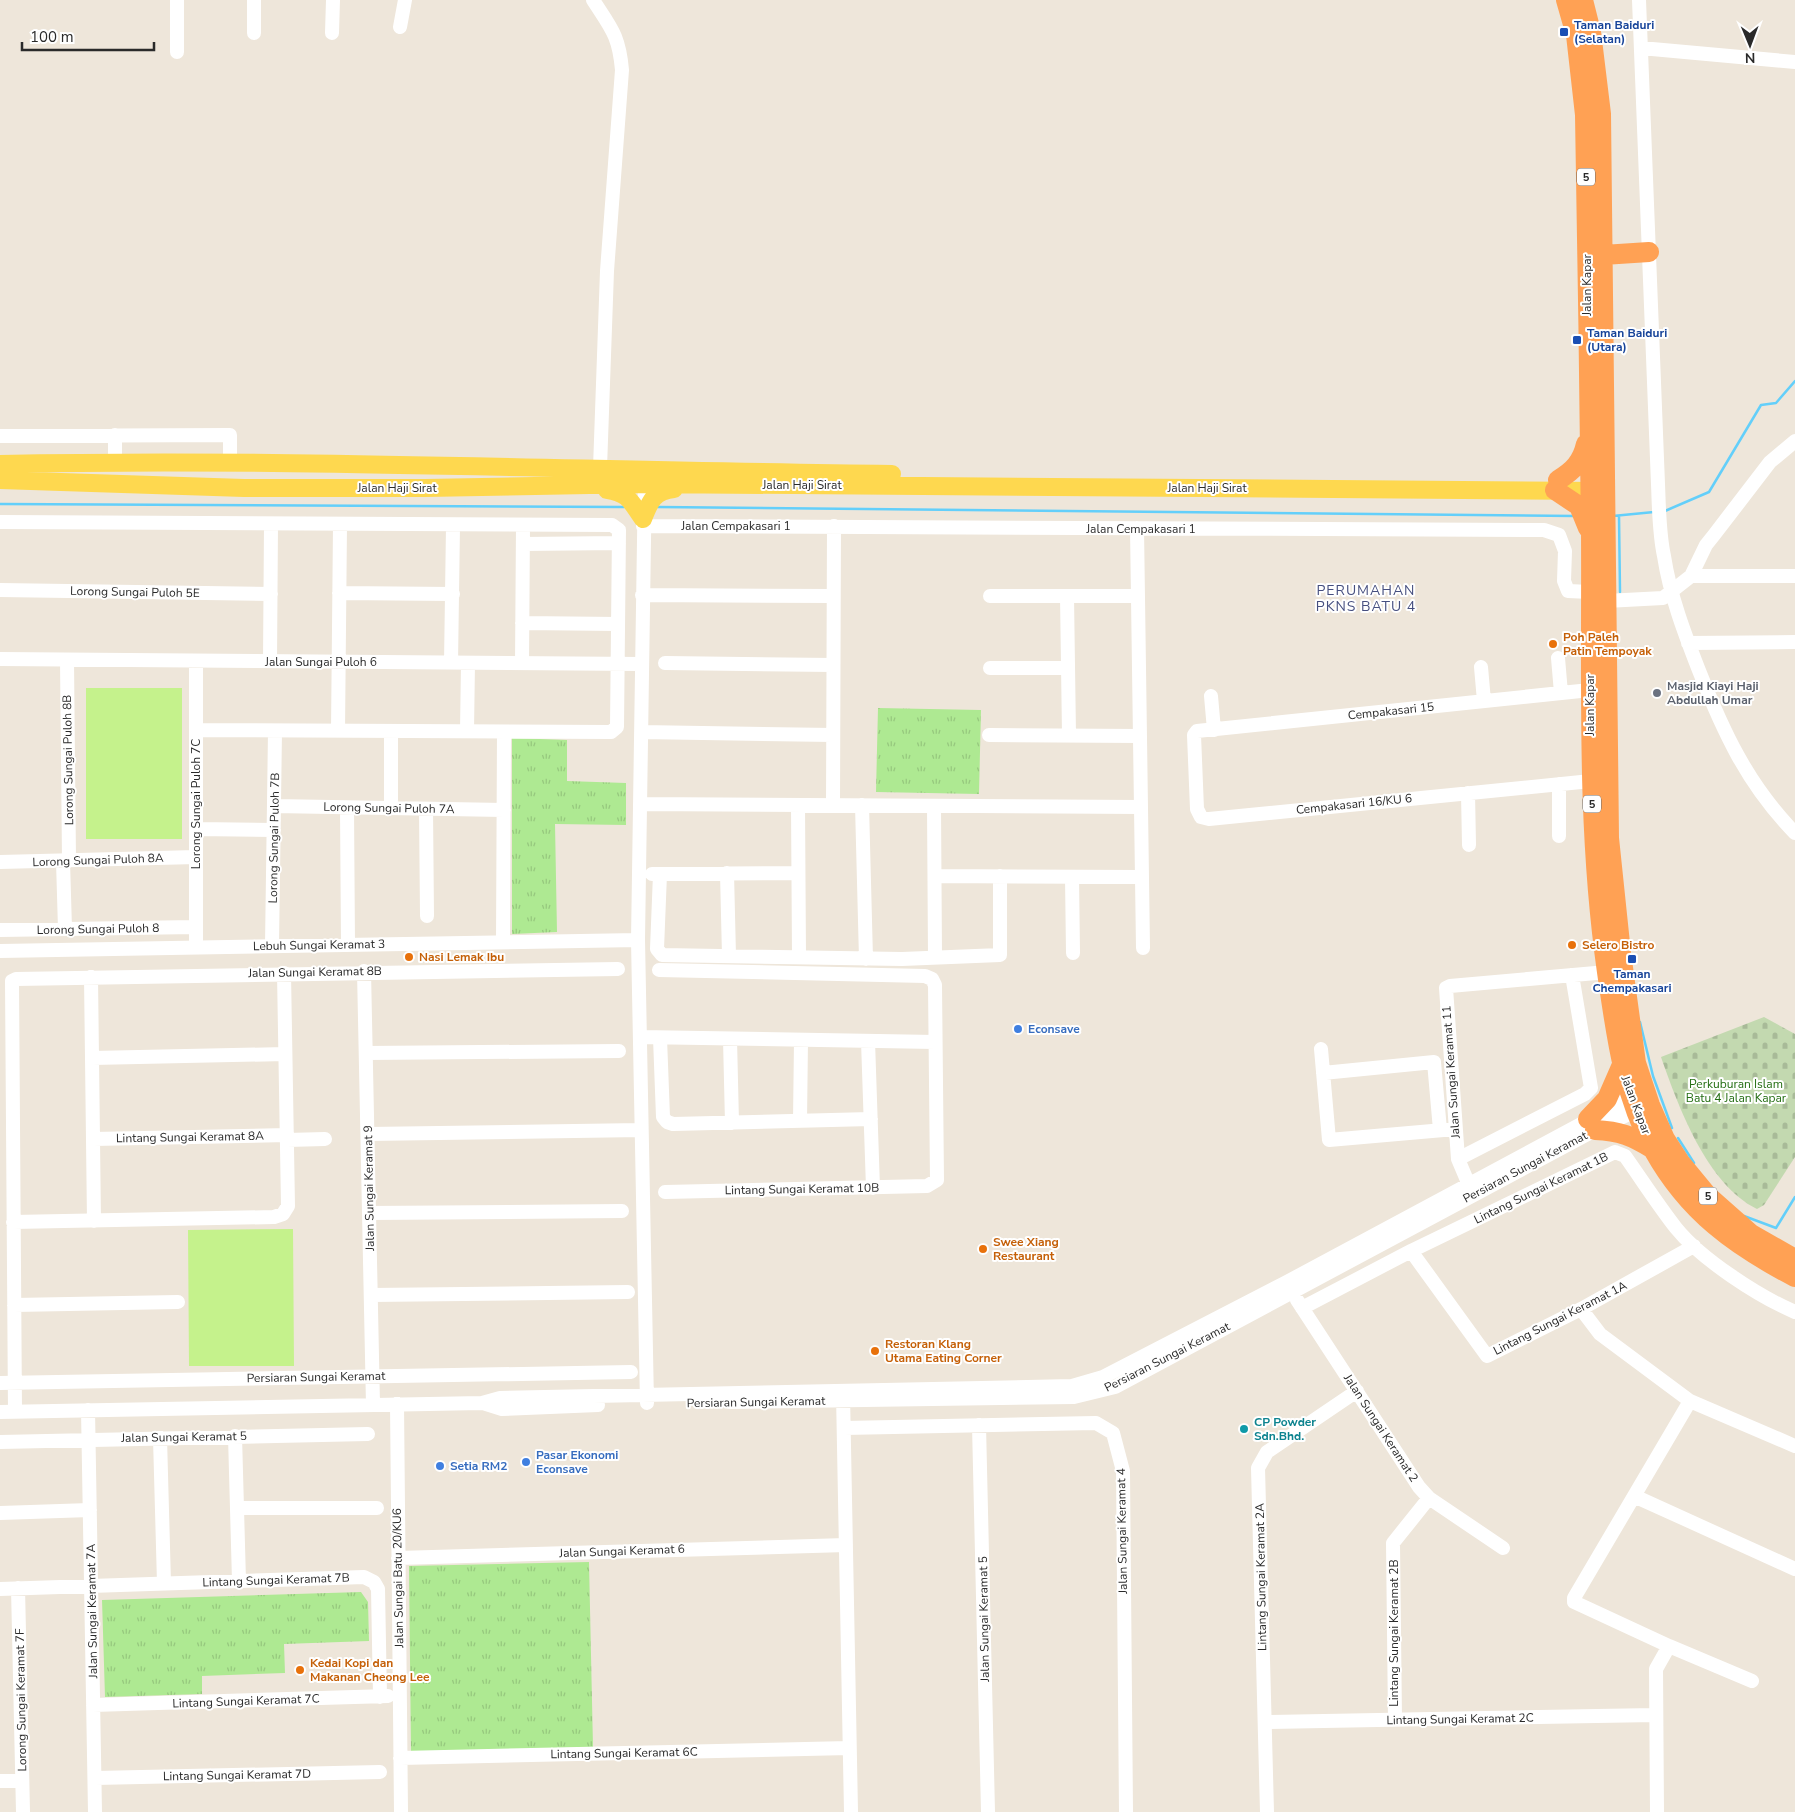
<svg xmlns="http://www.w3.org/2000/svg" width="1795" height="1812" font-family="'Nunito Sans',sans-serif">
<defs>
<pattern id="cemetery-stones" width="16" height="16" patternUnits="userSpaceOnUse" patternTransform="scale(1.25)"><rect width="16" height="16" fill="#c3d9b0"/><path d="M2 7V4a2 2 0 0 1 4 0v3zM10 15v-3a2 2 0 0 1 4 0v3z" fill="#a8ba98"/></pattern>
<pattern id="park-tufts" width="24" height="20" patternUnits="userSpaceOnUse" patternTransform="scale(1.25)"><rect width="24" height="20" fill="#aee992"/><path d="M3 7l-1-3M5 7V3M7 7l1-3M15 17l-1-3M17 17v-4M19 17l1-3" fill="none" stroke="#96c87e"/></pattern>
</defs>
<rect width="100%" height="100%" fill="#eee6da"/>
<path fill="url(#cemetery-stones)" d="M 1764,1017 L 1795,1034 L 1795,1157 L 1764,1205 L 1757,1209 C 1707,1185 1678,1106 1661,1057 Z"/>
<path fill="url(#park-tufts)" d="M 878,708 L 981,710 L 979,794 L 876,792 Z
M 512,738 L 567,740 L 567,781 L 626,783 L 626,825 L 555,824 L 557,932 L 512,934 Z
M 589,1562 L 593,1747 L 411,1753 L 409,1566 Z
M 361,1592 L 368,1602 L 369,1641 L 284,1644 L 285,1673 L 202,1676 L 202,1694 L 105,1697 L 102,1600 Z"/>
<path fill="#c5f28c" d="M 86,688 L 182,688 L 182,839 L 86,839 Z
M 293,1229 L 294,1366 L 189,1366 L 188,1230 Z"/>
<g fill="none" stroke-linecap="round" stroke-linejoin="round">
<path stroke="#63cffa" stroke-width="2.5" d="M 0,504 L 624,507
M 658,507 L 1575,516
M 1665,511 L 1709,492 L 1761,405 L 1776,403 L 1795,381
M 1613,516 L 1654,512
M 1619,516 L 1620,592
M 1640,1022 L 1653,1076 L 1672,1128
M 1678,1138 L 1694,1163
M 1744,1216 L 1776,1228 L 1795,1197"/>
<path stroke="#fff" stroke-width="14" d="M 177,0 L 177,52
M 254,0 L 254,33
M 593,0 C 611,28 619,35 622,70 L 607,271 L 600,468
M 1639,0 L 1658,484 C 1659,508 1659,533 1664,556 C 1670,595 1684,632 1698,668 C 1723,731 1747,784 1795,833
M 400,27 L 405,0
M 332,33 L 333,0
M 1641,48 L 1795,62
M 115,435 L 115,462
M 0,436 L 230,435 L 230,462
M 645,474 L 638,940 L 647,1403
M 0,522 L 612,525 L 619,530 L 617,727 L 611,732 L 196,730
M 643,526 L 1544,530 L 1559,535 L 1565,551 L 1564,581 L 1568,591 L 1590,592
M 1137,528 L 1143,948
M 523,544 L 619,543
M 1691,576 L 1795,576
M 0,590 L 271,594
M 339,593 L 453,594
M 642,595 L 833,596
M 990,596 L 1138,596
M 1067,596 L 1069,735
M 1606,601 L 1663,598 L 1691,576 L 1706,545 L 1714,535 L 1770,462 L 1795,441
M 522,623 L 618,624
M 1688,643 L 1795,642
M 1558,658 L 1561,693
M 0,659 L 641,664
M 67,660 L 69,860
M 270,661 L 271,524
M 451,663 L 453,526
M 522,663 L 523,525
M 665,663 L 833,665
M 1481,667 L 1484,701
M 990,668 L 1068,668
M 1590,690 L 1197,731 L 1194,735 L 1197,809 L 1201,817 L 1209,819 L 1591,781
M 1211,696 L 1214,730
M 338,731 L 340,525
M 467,731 L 468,663
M 641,732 L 833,735
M 989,735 L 1140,736
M 1559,784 L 1559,836
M 1468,793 L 1469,845
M 640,804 L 1141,807
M 798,805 L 799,957
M 833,805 L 834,526
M 862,805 L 866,959
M 274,806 L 504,810
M 934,806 L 935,956
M 347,808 L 348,945
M 391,808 L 391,731
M 426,809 L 427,916
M 196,829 L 274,830
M 63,861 L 65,929
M 0,862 L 196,857
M 727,873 L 729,956
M 652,874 L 798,873
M 660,874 L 657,949 L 662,955 L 902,959 L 1000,955 L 1000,876
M 935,876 L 1142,877
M 1072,877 L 1073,953
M 0,930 L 195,927
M 503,942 L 504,732
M 272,946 L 275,731
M 196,947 L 196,661
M 0,951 L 638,940
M 659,970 L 925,976 L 932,979 L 935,985 L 937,1180 L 927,1186 L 665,1192
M 364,971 L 373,1405
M 91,977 L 94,1221
M 640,1037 L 935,1042
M 660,1038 L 663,1117 L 667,1122 L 673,1124 L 871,1119
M 730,1039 L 732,1123
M 868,1041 L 873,1188
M 1321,1049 L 1329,1140 L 1455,1129
M 366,1053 L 619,1051
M 92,1058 L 285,1054
M 1323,1073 L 1434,1062 L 1440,1130
M 800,1121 L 801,1040
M 368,1134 L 641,1130
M 93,1139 L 287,1135
M 287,1140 L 325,1139
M 1458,1159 L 1585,1094 L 1591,1088 L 1572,975
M 1472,1192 L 1458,1159 L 1446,988 L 1450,986 L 1607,972
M 369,1213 L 622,1211
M 13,1222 L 274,1217 L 283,1214 L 288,1206 L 284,973
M 1411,1251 L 1487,1356 L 1581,1309 L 1694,1246
M 371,1295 L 628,1292
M 1297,1300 L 1419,1487 L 1429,1498 L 1503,1548
M 14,1305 L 178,1302
M 1302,1308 L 1411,1251 L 1615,1152 L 1625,1156 C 1642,1180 1658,1205 1676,1228 C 1701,1259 1758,1296 1795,1312
M 1581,1309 L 1600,1334 L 1690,1401 L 1795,1446
M 0,1383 L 631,1372
M 843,1394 L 851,1812
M 1690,1401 L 1574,1598 L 1574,1602 L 1669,1646 L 1752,1681
M 730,1402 L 1074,1397 L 1115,1387 L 1595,1130 L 1642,1108
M 483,1403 L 502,1409 L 598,1405
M 397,1404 L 401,1812
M 88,1410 L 95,1812
M 0,1412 L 482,1403 L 500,1398 L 1072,1386 L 1103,1377 L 1285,1283 L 1639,1093
M 15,1412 L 12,981 L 16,979 L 618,969
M 979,1425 L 988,1812
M 844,1428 L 1096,1423 L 1113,1433 L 1123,1471 L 1126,1812
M 235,1436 L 239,1581
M 160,1438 L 164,1583
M 0,1442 L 368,1434
M 1634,1496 L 1795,1569
M 237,1508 L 377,1508
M 0,1513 L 90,1510
M 398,1558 L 846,1545
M 18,1588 L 23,1812
M 0,1589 L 364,1577 L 374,1582 L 378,1589 L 380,1697
M 93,1705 L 388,1696
M 1395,1720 L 1393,1543 L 1429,1498
M 1265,1722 L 1655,1715
M 400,1758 L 849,1748
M 95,1778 L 380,1772
M 0,1781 L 22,1781
M 1267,1812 L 1258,1468 L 1267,1452 L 1357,1391
M 1657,1812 L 1656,1669 L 1669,1646"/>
<path stroke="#fed84f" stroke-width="18" d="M 0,464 C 297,458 594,471 892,474
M 0,480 L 244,488 L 425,488 L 644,484 L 1604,491
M 607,490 C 630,494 630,501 643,519
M 643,519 C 650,501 654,491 674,489"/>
<path stroke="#ffa154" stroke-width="20" d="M 1566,0 L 1576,35 L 1585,115 C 1587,254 1590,392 1591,531 C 1592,679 1586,825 1607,972 C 1616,1034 1623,1094 1654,1151 C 1688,1212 1735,1246 1795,1277
M 1583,0 L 1591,32 L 1601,114 L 1609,838 L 1621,953 L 1636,1063 L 1650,1105 L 1665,1139 L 1680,1162 L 1708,1196 L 1751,1234 L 1795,1259
M 1603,255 L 1649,252
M 1558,480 C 1573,471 1582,462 1586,444
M 1555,490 L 1579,506 L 1588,528
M 1588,1119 L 1607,1099 L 1621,1067
M 1595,1130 C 1620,1131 1632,1136 1653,1149"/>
</g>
<g fill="#1a4fb4" stroke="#fff" stroke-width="2">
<rect x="1559" y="27" width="10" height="10" rx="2.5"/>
<rect x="1572" y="335" width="10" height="10" rx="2.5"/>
<rect x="1627" y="954" width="10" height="10" rx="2.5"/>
</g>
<g fill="#e8710a" stroke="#fff" stroke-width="2">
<circle cx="1553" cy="644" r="5"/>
<circle cx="1572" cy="945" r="5"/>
<circle cx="409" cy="957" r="5"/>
<circle cx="983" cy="1249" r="5"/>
<circle cx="875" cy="1351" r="5"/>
<circle cx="300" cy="1670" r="5"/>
</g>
<circle fill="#6b7280" stroke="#fff" stroke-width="2" cx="1657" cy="693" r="5"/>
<g fill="#3f7fe0" stroke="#fff" stroke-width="2">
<circle cx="1018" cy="1029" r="5"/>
<circle cx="526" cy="1462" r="5"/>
<circle cx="440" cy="1466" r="5"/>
</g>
<circle fill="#0f9aa8" stroke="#fff" stroke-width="2" cx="1244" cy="1429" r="5"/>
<g text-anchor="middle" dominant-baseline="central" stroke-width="4" stroke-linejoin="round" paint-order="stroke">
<g fill="#fff" stroke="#6a6a6a" stroke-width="1">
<rect x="1577" y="168.5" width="18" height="17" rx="4"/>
<rect x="1583" y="795.5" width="18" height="17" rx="4"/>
<rect x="1699" y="1187.5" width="18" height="17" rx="4"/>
</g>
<g font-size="11" font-weight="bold" fill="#2a2a2a">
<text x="1586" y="177">5</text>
<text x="1592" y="804">5</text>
<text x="1708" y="1196">5</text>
</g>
<g font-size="12" font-weight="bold" fill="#164399" stroke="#fff" text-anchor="start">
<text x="1574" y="25">Taman Baiduri<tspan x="1574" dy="14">(Selatan)</tspan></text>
<text x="1587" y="333">Taman Baiduri<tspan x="1587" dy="14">(Utara)</tspan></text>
<text x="1632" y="974" text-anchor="middle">Taman<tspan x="1632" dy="14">Chempakasari</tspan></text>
</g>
<g font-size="12" fill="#2a2a2a" stroke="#fff">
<text transform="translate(1587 285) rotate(-90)">Jalan Kapar</text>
<text x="802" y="485">Jalan Haji Sirat</text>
<text x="397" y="488">Jalan Haji Sirat</text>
<text x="1207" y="488">Jalan Haji Sirat</text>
<text x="736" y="526">Jalan Cempakasari 1</text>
<text x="1141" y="529">Jalan Cempakasari 1</text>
<text transform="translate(135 592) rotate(1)">Lorong Sungai Puloh 5E</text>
<text x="321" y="662">Jalan Sungai Puloh 6</text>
<text transform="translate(1590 705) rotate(-90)">Jalan Kapar</text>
<text transform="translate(1391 711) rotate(-6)">Cempakasari 15</text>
<text transform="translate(68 760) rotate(-91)">Lorong Sungai Puloh 8B</text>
<text transform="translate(196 804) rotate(-90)">Lorong Sungai Puloh 7C</text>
<text transform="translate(1354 804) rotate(-6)">Cempakasari 16/KU 6</text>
<text transform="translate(389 808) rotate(1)">Lorong Sungai Puloh 7A</text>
<text transform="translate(274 838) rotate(-89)">Lorong Sungai Puloh 7B</text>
<text transform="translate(98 860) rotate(-2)">Lorong Sungai Puloh 8A</text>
<text transform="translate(98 929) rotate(-1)">Lorong Sungai Puloh 8</text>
<text transform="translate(319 945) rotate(-1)">Lebuh Sungai Keramat 3</text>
<text transform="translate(315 972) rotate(-1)">Jalan Sungai Keramat 8B</text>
<text transform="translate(1451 1072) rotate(-94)">Jalan Sungai Keramat 11</text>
<text transform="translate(1636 1105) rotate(69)">Jalan Kapar</text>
<text transform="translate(190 1137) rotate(-1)">Lintang Sungai Keramat 8A</text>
<text transform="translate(1525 1167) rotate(-28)">Persiaran Sungai Keramat</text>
<text transform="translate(369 1188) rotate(-91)">Jalan Sungai Keramat 9</text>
<text transform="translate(1541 1188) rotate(-26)">Lintang Sungai Keramat 1B</text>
<text transform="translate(802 1189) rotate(-1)">Lintang Sungai Keramat 10B</text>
<text transform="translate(1560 1318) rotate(-27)">Lintang Sungai Keramat 1A</text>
<text transform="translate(1167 1357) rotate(-27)">Persiaran Sungai Keramat</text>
<text transform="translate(316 1377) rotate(-1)">Persiaran Sungai Keramat</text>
<text transform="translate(756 1402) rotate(-1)">Persiaran Sungai Keramat</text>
<text transform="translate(1381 1428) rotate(57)">Jalan Sungai Keramat 2</text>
<text transform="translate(184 1437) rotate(-1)">Jalan Sungai Keramat 5</text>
<text transform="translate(1122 1531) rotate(-91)">Jalan Sungai Keramat 4</text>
<text transform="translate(622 1551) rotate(-2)">Jalan Sungai Keramat 6</text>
<text transform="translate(1261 1577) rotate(-91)">Lintang Sungai Keramat 2A</text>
<text transform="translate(398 1578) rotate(-91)">Jalan Sungai Batu 20/KU6</text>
<text transform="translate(276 1580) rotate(-2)">Lintang Sungai Keramat 7B</text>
<text transform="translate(92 1611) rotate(-91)">Jalan Sungai Keramat 7A</text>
<text transform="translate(984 1619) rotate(-91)">Jalan Sungai Keramat 5</text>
<text transform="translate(1394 1633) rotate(-90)">Lintang Sungai Keramat 2B</text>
<text transform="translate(21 1700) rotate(-91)">Lorong Sungai Keramat 7F</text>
<text transform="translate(246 1701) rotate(-2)">Lintang Sungai Keramat 7C</text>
<text transform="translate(1460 1719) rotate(-1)">Lintang Sungai Keramat 2C</text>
<text transform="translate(624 1753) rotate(-1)">Lintang Sungai Keramat 6C</text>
<text transform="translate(237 1775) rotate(-1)">Lintang Sungai Keramat 7D</text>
</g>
<g font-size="12" font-weight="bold" fill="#c56008" stroke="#fff" text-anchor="start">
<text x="1563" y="637">Poh Paleh<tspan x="1563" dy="14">Patin Tempoyak</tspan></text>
<text x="1582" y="945">Selero Bistro</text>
<text x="419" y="957">Nasi Lemak Ibu</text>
<text x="993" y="1242">Swee Xiang<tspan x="993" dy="14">Restaurant</tspan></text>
<text x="885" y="1344">Restoran Klang<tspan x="885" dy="14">Utama Eating Corner</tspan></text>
<text x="310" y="1663">Kedai Kopi dan<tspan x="310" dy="14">Makanan Cheong Lee</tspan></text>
</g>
<g font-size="12" font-weight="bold" fill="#5b616d" stroke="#fff" text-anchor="start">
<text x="1667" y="686">Masjid Kiayi Haji<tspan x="1667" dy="14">Abdullah Umar</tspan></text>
</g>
<g font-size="12" font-weight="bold" fill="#366cbe" stroke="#fff" text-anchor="start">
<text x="1028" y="1029">Econsave</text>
<text x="536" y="1455">Pasar Ekonomi<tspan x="536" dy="14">Econsave</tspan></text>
<text x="450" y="1466">Setia RM2</text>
</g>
<g font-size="12" fill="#246e13" stroke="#fff">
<text x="1736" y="1084">Perkuburan Islam<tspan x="1736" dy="14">Batu 4 Jalan Kapar</tspan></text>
</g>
<g font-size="12" font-weight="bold" fill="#0d838f" stroke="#fff" text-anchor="start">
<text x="1254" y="1422">CP Powder<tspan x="1254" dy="14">Sdn.Bhd.</tspan></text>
</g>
<g font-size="14" letter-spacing="1" fill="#464f7f" stroke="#fff">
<text x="1366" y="590">PERUMAHAN<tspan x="1366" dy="16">PKNS BATU 4</tspan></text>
</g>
</g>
<g transform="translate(1750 45) rotate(179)" stroke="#ffffff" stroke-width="4" paint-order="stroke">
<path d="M0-4L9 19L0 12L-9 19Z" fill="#2a2a2a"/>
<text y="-8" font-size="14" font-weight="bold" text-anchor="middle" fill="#2a2a2a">N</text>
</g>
<path d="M22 42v8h132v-8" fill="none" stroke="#2a2a2a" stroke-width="2.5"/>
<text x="30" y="42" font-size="15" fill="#2a2a2a" stroke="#ffffff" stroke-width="4" paint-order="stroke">100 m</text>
</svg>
